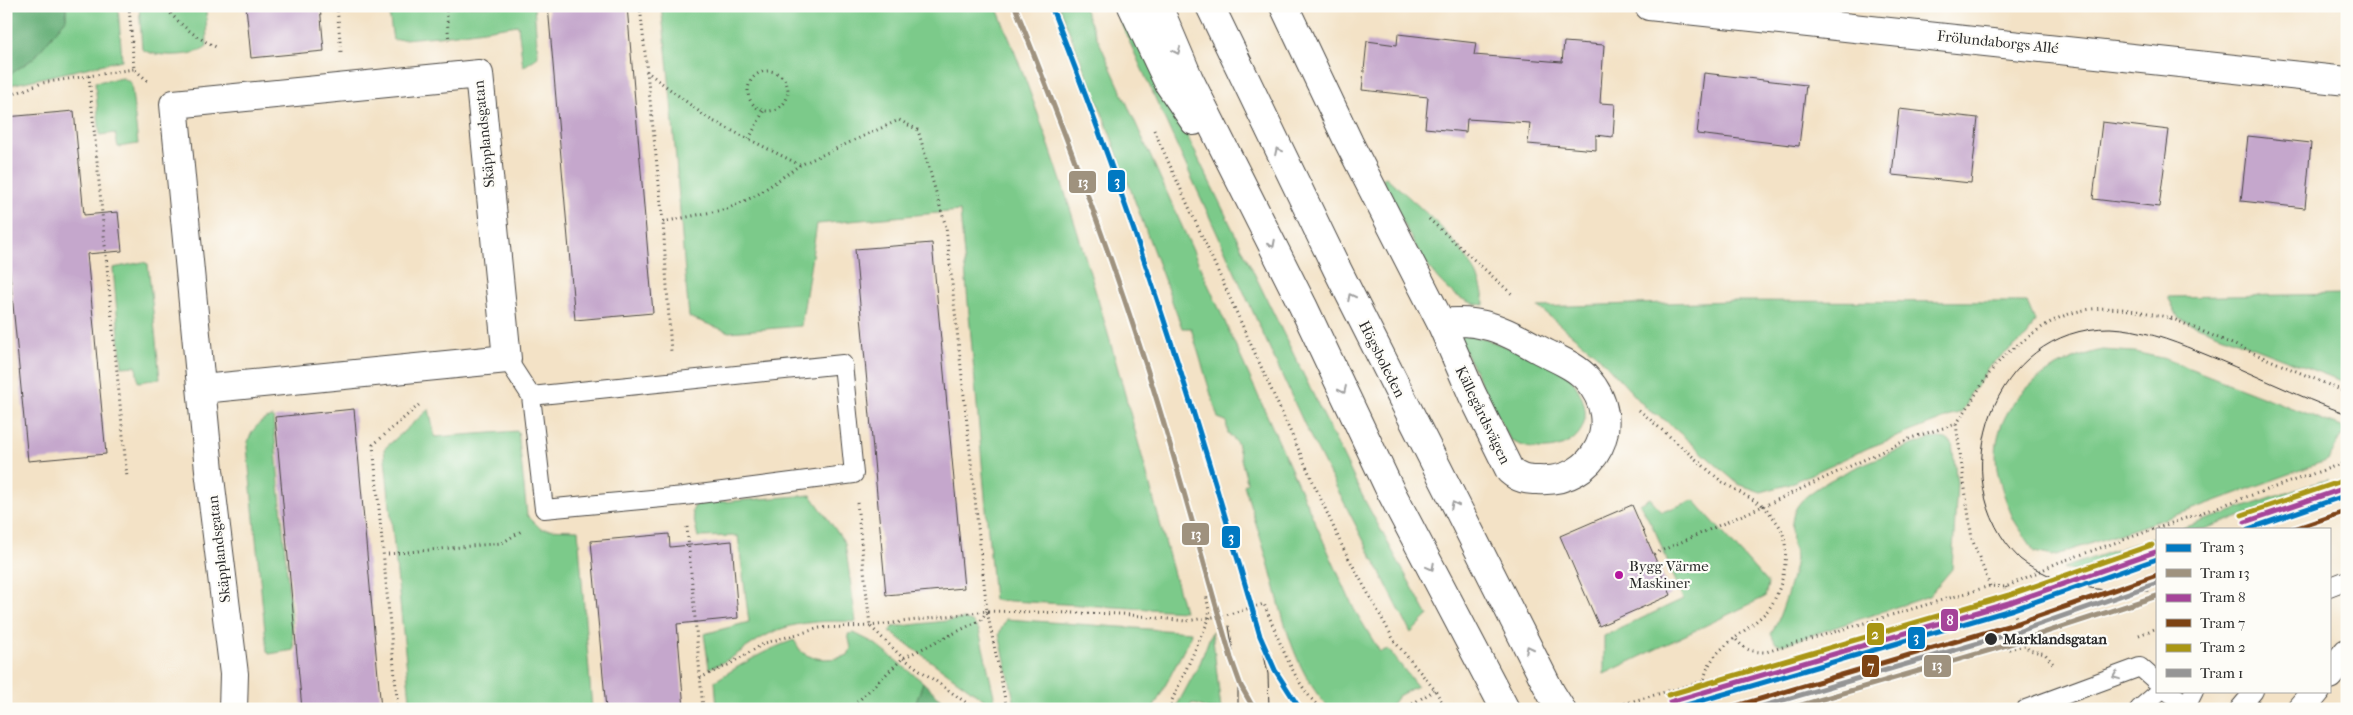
<svg xmlns="http://www.w3.org/2000/svg" width="2353" height="715" font-family="'IM FELL French Canon',serif">
<rect width="100%" height="100%" fill="#fdfcf7"/>
<filter id="ink" filterUnits="userSpaceOnUse"><feTurbulence type="fractalNoise" baseFrequency=".02" numOctaves="2"/><feDisplacementMap in="SourceGraphic" scale="10" xChannelSelector="R" yChannelSelector="G"/><feConvolveMatrix kernelMatrix="1 2 1 2 8 2 1 2 1" color-interpolation-filters="sRGB"/></filter>
<filter id="wash" filterUnits="userSpaceOnUse"><feTurbulence type="fractalNoise" baseFrequency=".0096" numOctaves="4" result="noise"/><feDisplacementMap in="SourceGraphic" scale="20" xChannelSelector="R" yChannelSelector="G"/><feGaussianBlur stdDeviation="1.12" result="paint"/><feColorMatrix in="noise" values="0 0 0 0 0 0 0 0 0 0 0 0 0 0 0 0 0 1.4 0 .05"/><feComposite in="paint" operator="in"/></filter>
<g filter="url(#wash)">
<rect width="100%" height="100%" fill="#f3e2c6"/>
<path fill="#7bca8a" stroke="#537a5a" d="M 66,6 L 118,6 L 122,60 L 6,86 L 6,77 L 34,58 L 66,19 Z
M 139,6 L 206,6 L 207,47 C 196,57 153,58 142,49 Z
M 388,6 L 534,6 L 538,57 L 523,67 L 518,25 L 449,35 L 393,40 Z
M 661,6 L 996,6 C 1078,201 1128,408 1184,611 L 994,600 L 960,211 L 817,224 L 801,326 L 729,332 L 689,317 C 679,214 674,110 661,6 Z
M 1059,6 L 1083,6 L 1354,609 L 1380,652 L 1388,649 L 1417,686 L 1398,696 L 1389,709 L 1330,709 C 1292,670 1282,612 1268,562 C 1260,536 1252,511 1244,485 L 1247,482 L 1237,443 L 1228,433 L 1226,421 L 1218,418 L 1191,328 L 1182,328 L 1106,123 Z
M 1113,6 L 1124,6 L 1365,501 L 1428,616 L 1411,633 L 1307,430 Z
M 123,78 L 131,83 L 138,144 L 118,147 L 115,133 L 100,135 L 95,82 Z
M 1386,177 C 1419,207 1485,258 1484,305 C 1433,303 1402,218 1382,179 Z
M 143,262 L 148,264 L 160,379 L 138,382 L 136,366 L 122,367 L 113,268 Z
M 2347,294 L 2347,383 L 2179,319 L 2168,297 Z
M 1731,301 L 2027,302 L 2035,321 L 2027,336 L 1988,367 L 1978,385 L 1970,393 L 1967,404 L 1961,412 L 1868,448 L 1787,485 L 1761,492 L 1738,484 L 1665,420 L 1648,410 L 1596,354 L 1538,307 Z
M 1466,333 C 1493,341 1519,351 1545,362 C 1551,364 1561,366 1566,370 C 1570,374 1573,382 1576,386 C 1607,436 1553,465 1510,440 L 1459,340 L 1461,334 Z
M 2102,350 L 2134,352 L 2166,359 L 2346,429 L 2328,460 L 2185,512 L 2053,556 L 2034,552 C 2029,540 2020,531 2014,520 C 2007,505 2000,485 1997,469 C 1988,404 2046,363 2102,350 Z
M 429,409 L 435,437 L 518,431 L 527,515 L 541,529 L 578,530 L 592,709 L 411,709 L 384,449 Z
M 273,417 L 294,650 L 269,654 L 267,651 L 247,447 C 249,433 259,419 273,417 Z
M 1940,438 L 1946,439 L 1952,443 L 1957,483 L 1952,569 L 1929,596 L 1782,645 L 1775,643 L 1771,634 C 1780,620 1794,575 1796,558 C 1796,553 1793,548 1792,543 C 1791,534 1791,522 1794,513 C 1803,482 1899,450 1929,439 Z
M 2328,479 L 2330,486 L 2204,529 L 2179,529 Z
M 811,495 L 845,543 L 856,622 C 828,620 795,621 769,634 C 749,644 730,662 709,668 L 704,634 L 749,622 L 738,536 L 698,537 L 692,511 L 696,504 Z
M 1650,498 L 1662,512 L 1694,500 L 1768,584 L 1765,597 L 1604,674 L 1604,636 L 1683,599 L 1656,533 L 1640,504 Z
M 2157,536 L 2157,545 L 2076,572 L 2063,568 Z
M 963,619 L 972,622 L 979,630 L 997,709 L 889,631 L 893,627 Z
M 1006,619 L 1191,632 L 1190,638 L 1153,709 L 1016,709 L 999,634 Z
M 1212,631 L 1221,709 L 1208,709 L 1192,703 L 1189,709 L 1175,709 L 1200,663 Z
M 854,633 L 874,643 L 923,682 L 914,709 L 717,709 L 715,681 C 740,665 765,650 794,640 C 797,644 799,650 803,653 C 815,661 836,660 848,655 L 851,648 L 848,634 Z"/>
<path fill="#64ae76" stroke="#486c50" d="M 6,6 L 66,6 L 66,19 L 34,58 L 6,77 Z
M 923,682 L 951,709 L 914,709 Z"/>
<g id="blocks">
<path fill="#c5a7cc" d="M 246,6 L 320,6 L 324,51 L 251,58 Z
M 548,6 L 627,6 L 653,313 L 575,320 Z
M 1398,34 L 1476,43 L 1474,55 L 1562,62 L 1564,42 L 1604,45 L 1600,103 L 1615,104 L 1613,137 L 1596,135 L 1596,150 L 1528,144 L 1530,123 L 1467,119 L 1466,132 L 1425,128 L 1428,97 L 1362,90 L 1367,41 L 1397,45 Z
M 1704,73 L 1806,85 L 1799,146 L 1697,134 Z
M 1899,109 L 1978,118 L 1971,183 L 1892,175 Z
M 74,111 L 84,215 L 118,212 L 122,251 L 87,254 L 106,454 L 28,461 L 6,232 L 6,117 Z
M 2102,122 L 2169,130 L 2159,207 L 2093,199 Z
M 2248,136 L 2311,143 L 2305,208 L 2241,201 Z
M 932,243 L 964,588 L 886,595 L 855,249 Z
M 354,409 L 381,709 L 302,709 L 275,417 Z
M 1632,505 L 1671,595 L 1599,626 L 1560,536 Z
M 669,534 L 670,547 L 732,541 L 738,618 L 677,624 L 684,709 L 606,709 L 591,541 Z"/>
</g>
</g>
<g filter="url(#ink)">
<use href="#blocks" fill-opacity="0" stroke="#494642" stroke-width="1"/>
<g fill="none" stroke-linecap="round" stroke-linejoin="round">
<defs>
<path id="lane" d="M 507,359 L 531,396 L 544,509 L 684,496 L 854,474 L 843,364 L 531,396
M 2329,587 L 2347,580
M 2167,691 L 2180,700 L 2183,709
M 2026,709 L 2140,667 L 2157,682
M 2139,709 L 2160,691
M 2185,709 L 2194,691
M 2239,709 L 2254,691"/>
<path id="street" d="M 1284,6 L 1349,143 L 1441,323 L 1472,394 L 1510,471 C 1519,479 1527,480 1538,480 C 1596,484 1626,422 1587,379 C 1575,365 1554,358 1538,349 C 1504,330 1481,318 1441,323
M 1649,6 L 2347,81
M 202,389 L 507,359 L 479,74 L 174,104 L 209,470 L 234,674 L 233,709
M 2329,675 L 2347,653
M 2301,709 L 2316,691"/>
<path id="secondary" d="M 1132,6 L 1169,84 L 1194,121
M 1158,6 L 1189,79 L 1303,306 L 1389,488 L 1505,709
M 1210,6 L 1338,271 L 1551,693 L 1561,709"/>
</defs>
<use href="#lane" stroke="#494642" stroke-width="20"/>
<use href="#street" stroke="#494642" stroke-width="30"/>
<use href="#secondary" stroke="#494642" stroke-width="30"/>
<path stroke="#494642" stroke-width="3" stroke-dasharray="1 4" stroke-linecap="butt" d="M 129,6 L 134,69 L 148,81
M 164,6 C 179,24 195,37 216,47
M 337,6 L 341,52
M 446,6 L 449,41
M 640,6 L 663,222 L 671,352
M 646,71 L 709,119 L 800,165
M748 91a20 20 0 1 1 40 0a20 20 0 1 1-40 0Z
M 89,76 L 127,478
M 6,97 L 42,83 L 134,69
M 1154,130 L 1343,548 L 1395,642 L 1435,690 L 1446,709
M 749,139 L 764,110
M 1429,219 L 1513,295
M 663,222 L 727,209 L 757,195 L 800,165 L 899,120 L 918,130 L 946,227 L 987,611 L 1007,709
M 2171,318 L 2343,391
M 1639,410 L 1722,482 L 1764,506
M 1956,424 C 1971,405 1981,382 1997,364 C 2005,354 2016,346 2026,339 C 2075,299 2113,305 2171,318 L 2170,323
M 857,503 L 870,626 L 903,658 L 975,709
M 687,527 L 703,709
M 388,554 L 502,543 L 523,530
M 1654,554 L 1763,506
M 1990,586 L 1972,539 L 1956,424 L 1911,438 L 1764,506 C 1770,514 1778,522 1782,531 C 1791,554 1782,592 1768,610 C 1759,620 1746,629 1735,638 C 1744,650 1751,652 1766,652 L 1990,586 L 2006,587 L 2057,563 L 2341,464 L 2347,453
M 2006,587 L 2025,645 L 2029,650 L 2045,654 L 2055,666
M 1998,600 L 2009,597
M 2139,635 L 2157,628
M 2009,649 L 2025,645
M 700,678 L 728,665 L 765,643 L 820,628 L 870,626 L 987,611 L 1122,614 L 1186,621 L 1226,615 L 1264,604 C 1279,639 1293,683 1321,709
M 398,709 L 373,445 L 420,404
M 850,709 L 903,658 L 981,620 L 987,611
M 1168,709 L 1210,617 L 1206,594
M 1404,709 L 1435,690
M 1605,709 L 1704,681 C 1707,661 1719,650 1735,638
M 1712,709 L 1704,681 L 1720,677"/>
<use href="#lane" stroke="#fff" stroke-width="18"/>
<use href="#street" stroke="#fff" stroke-width="28"/>
<use href="#secondary" stroke="#fff" stroke-width="28"/>
<path stroke="#2b2b2b" stroke-width="1" d="M 2149,591 C 2111,592 2080,590 2046,574 C 2038,570 2027,565 2020,559 C 1939,480 1994,327 2110,328 C 2140,329 2170,340 2197,351 C 2248,371 2296,396 2347,414
M 1229,626 L 1238,682 L 1238,709
M 1260,636 L 1268,674 L 1269,709"/>
<defs>
<path id="tram-1" d="M 1051,6 C 1133,212 1199,423 1260,636 L 1275,670 L 1300,709
M 2248,529 L 2347,495
M 1673,709 L 2014,609 L 2157,559"/>
<path id="tram-2" d="M 1016,9 C 1061,123 1105,237 1142,353 C 1175,454 1201,556 1231,658 L 1241,686 L 1254,709
M 1788,709 L 1994,649 L 2157,596"/>
<path id="tram-3" d="M 2245,522 L 2345,488
M 1670,702 L 2012,602 L 2155,552"/>
<path id="tram-4" d="M 2294,529 L 2347,511
M 1726,709 L 2018,623 L 2157,575"/>
<path id="tram-5" d="M 2242,515 L 2342,481
M 1668,695 L 2009,595 L 2152,545"/>
<path id="tram-6" d="M 1753,709 L 2020,631 L 2157,583"/>
</defs>
<use href="#tram-1" stroke="#fdfcf7" stroke-width="9"/>
<use href="#tram-2" stroke="#fdfcf7" stroke-width="9"/>
<use href="#tram-3" stroke="#fdfcf7" stroke-width="9"/>
<use href="#tram-4" stroke="#fdfcf7" stroke-width="9"/>
<use href="#tram-5" stroke="#fdfcf7" stroke-width="9"/>
<use href="#tram-6" stroke="#fdfcf7" stroke-width="9"/>
<use href="#tram-1" stroke="#0079c2" stroke-width="5"/>
<use href="#tram-2" stroke="#9f927e" stroke-width="5"/>
<use href="#tram-3" stroke="#a54499" stroke-width="5"/>
<use href="#tram-4" stroke="#7d4313" stroke-width="5"/>
<use href="#tram-5" stroke="#a99614" stroke-width="5"/>
<use href="#tram-6" stroke="#959595" stroke-width="5"/>
</g>
<defs><path id="oneway-chevron" d="M-2-3.5L2.5 0L-2 3.5" fill="none" stroke-width="1.6" stroke-linecap="round" stroke-linejoin="round" transform="scale(1.25)"/></defs>
<g stroke="#a0a0a0">
<use href="#oneway-chevron" transform="translate(1177 51) rotate(66)"/>
<use href="#oneway-chevron" transform="translate(1278 151) rotate(-116)"/>
<use href="#oneway-chevron" transform="translate(1272 244) rotate(63)"/>
<use href="#oneway-chevron" transform="translate(1351 297) rotate(-117)"/>
<use href="#oneway-chevron" transform="translate(1343 390) rotate(65)"/>
<use href="#oneway-chevron" transform="translate(1454 505) rotate(-117)"/>
<use href="#oneway-chevron" transform="translate(1431 567) rotate(62)"/>
<use href="#oneway-chevron" transform="translate(1529 649) rotate(-117)"/>
<use href="#oneway-chevron" transform="translate(2116 676) rotate(158)"/>
</g>
</g>
<circle fill="#b5179e" stroke="#fdfcf7" stroke-width="2" cx="1619" cy="575" r="5"/>
<circle fill="#2b2b2b" stroke="#fdfcf7" stroke-width="2" cx="1991" cy="639" r="7"/>
<g text-anchor="middle" dominant-baseline="central" stroke-width="4.5" stroke-linejoin="round" paint-order="stroke">
<g font-size="15" fill="#2b2b2b" stroke="#fdfcf7">
<text transform="translate(1998 42) rotate(6)">Frölundaborgs Allé</text>
<text transform="translate(484 134) rotate(-96)">Skäpplandsgatan</text>
<text transform="translate(1382 359) rotate(63)">Högsboleden</text>
<text transform="translate(1483 415) rotate(64)">Källegårdsvägen</text>
<text transform="translate(219 549) rotate(-97)">Skäpplandsgatan</text>
</g>
<g font-size="15" fill="#2b2b2b" stroke="#fdfcf7" text-anchor="start">
<text x="1629" y="566">Bygg Värme<tspan x="1629" dy="17">Maskiner</tspan></text>
</g>
<g font-size="15" font-weight="bold" fill="#2b2b2b" stroke="#fdfcf7" text-anchor="start">
<text x="2003" y="639">Marklandsgatan</text>
</g>
</g>
<g stroke="#fdfcf7" stroke-width="2">
<rect x="1107" y="169" width="19" height="24" rx="5" fill="#0079c2"/>
<rect x="1068" y="170" width="29" height="24" rx="5" fill="#9f927e"/>
<rect x="1181" y="522" width="29" height="24" rx="5" fill="#9f927e"/>
<rect x="1221" y="525" width="20" height="24" rx="5" fill="#0079c2"/>
<rect x="1940" y="608" width="19" height="24" rx="5" fill="#a54499"/>
<rect x="1866" y="622" width="19" height="24" rx="5" fill="#a99614"/>
<rect x="1907" y="626" width="19" height="24" rx="5" fill="#0079c2"/>
<rect x="1923" y="654" width="29" height="24" rx="5" fill="#9f927e"/>
<rect x="1861" y="654" width="19" height="24" rx="5" fill="#7d4313"/>
</g>
<g font-size="14" text-anchor="middle" font-weight="bold" fill="#fff">
<text x="1117" y="186">3</text>
<text x="1083" y="187">13</text>
<text x="1196" y="539">13</text>
<text x="1231" y="542">3</text>
<text x="1950" y="625">8</text>
<text x="1875" y="639">2</text>
<text x="1916" y="642">3</text>
<text x="1937" y="670">13</text>
<text x="1871" y="671">7</text>
</g>
<rect width="2353" height="715" fill="none" stroke="#fdfcf7" stroke-width="25"/>
<rect x="2156" y="528" width="175" height="165" fill="#fdfcf7" stroke="#a9a8a5"/>
<rect x="2166" y="544" width="25" height="8" fill="#0079c2" stroke="#a9a8a5"/>
<text x="2200" y="552" font-size="15" fill="#2b2b2b">Tram 3</text>
<rect x="2166" y="569" width="25" height="8" fill="#9f927e" stroke="#a9a8a5"/>
<text x="2200" y="578" font-size="15" fill="#2b2b2b">Tram 13</text>
<rect x="2166" y="594" width="25" height="8" fill="#a54499" stroke="#a9a8a5"/>
<text x="2200" y="602" font-size="15" fill="#2b2b2b">Tram 8</text>
<rect x="2166" y="619" width="25" height="8" fill="#7d4313" stroke="#a9a8a5"/>
<text x="2200" y="628" font-size="15" fill="#2b2b2b">Tram 7</text>
<rect x="2166" y="644" width="25" height="8" fill="#a99614" stroke="#a9a8a5"/>
<text x="2200" y="652" font-size="15" fill="#2b2b2b">Tram 2</text>
<rect x="2166" y="669" width="25" height="8" fill="#959595" stroke="#a9a8a5"/>
<text x="2200" y="678" font-size="15" fill="#2b2b2b">Tram 1</text>
</svg>
